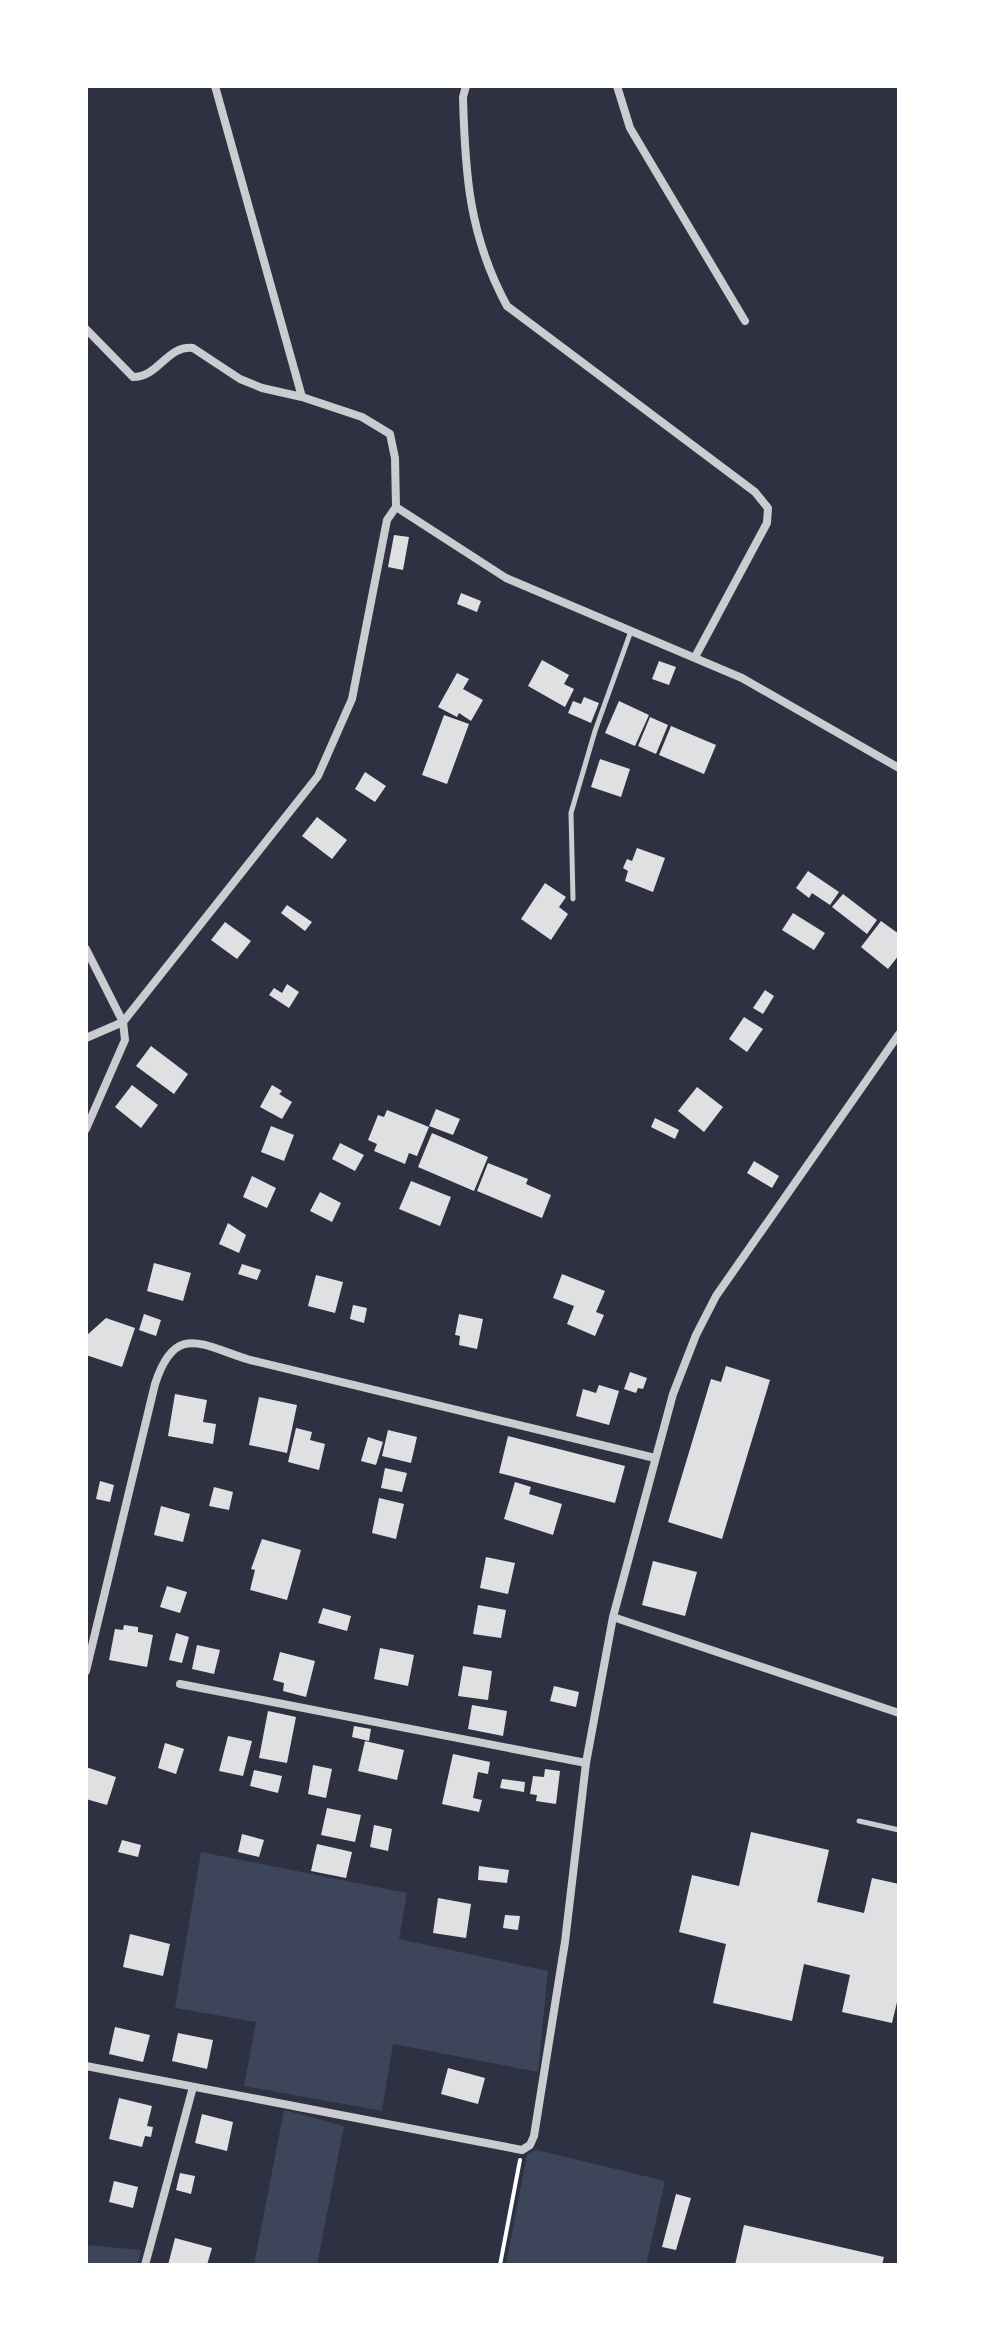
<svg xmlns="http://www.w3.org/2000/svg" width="985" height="2351" font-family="'Golos Text',sans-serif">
<rect width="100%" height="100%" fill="#2d3142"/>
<path fill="#3c4559" d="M 201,1852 L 407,1893 L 399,1939 L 548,1971 L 538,2072 L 393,2044 L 382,2111 L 244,2086 L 256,2022 L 175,2008 Z
M 284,2110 L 344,2126 L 317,2265 L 254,2265 Z
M 537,2150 L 665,2181 L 646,2265 L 506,2265 L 527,2154 Z
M 86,2245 L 141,2250 L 137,2265 L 86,2265 Z"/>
<path fill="#e0e0e3" d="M 394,535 L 409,537 L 403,570 L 388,567 Z
M 461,593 L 481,601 L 477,612 L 457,604 Z
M 542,660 L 569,675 L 564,684 L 574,689 L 565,707 L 528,686 Z
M 659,661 L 676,667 L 669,685 L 652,679 Z
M 457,673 L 469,679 L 463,689 L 483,700 L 471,721 L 459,713 L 457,717 L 438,707 Z
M 584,697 L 599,703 L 591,723 L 568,713 L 573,701 L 581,704 Z
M 619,701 L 649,715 L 635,746 L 605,733 Z
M 444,715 L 469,724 L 447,784 L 422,775 Z
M 650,717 L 668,725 L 656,754 L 638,746 Z
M 671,726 L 716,745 L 704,774 L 659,755 Z
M 600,759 L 630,769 L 621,797 L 591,787 Z
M 365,772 L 386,786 L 375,802 L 355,789 Z
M 317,817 L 347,840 L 332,859 L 302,836 Z
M 637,848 L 665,858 L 653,892 L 625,881 L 628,871 L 623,868 L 627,859 L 632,861 Z
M 808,871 L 839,892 L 830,905 L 812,893 L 809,898 L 796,888 Z
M 545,883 L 566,897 L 559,907 L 568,914 L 551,940 L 521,919 Z
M 843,894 L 877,920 L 867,934 L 832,907 Z
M 287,905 L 312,922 L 305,931 L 281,913 Z
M 793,913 L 825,933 L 814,950 L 782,930 Z
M 881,921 L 899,934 L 899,955 L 888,969 L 861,947 Z
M 225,922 L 251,941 L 237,959 L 211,940 Z
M 287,984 L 299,992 L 289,1008 L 269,995 L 274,988 L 282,993 Z
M 765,990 L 774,996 L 763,1014 L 753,1008 Z
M 744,1017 L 763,1029 L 747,1052 L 729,1039 Z
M 151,1046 L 188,1074 L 174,1094 L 136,1066 Z
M 132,1085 L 158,1105 L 141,1128 L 115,1107 Z
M 272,1085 L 282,1091 L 279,1094 L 292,1102 L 282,1119 L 260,1107 Z
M 697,1087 L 723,1107 L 704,1132 L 678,1111 Z
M 436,1109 L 460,1119 L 453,1135 L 429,1126 Z
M 387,1110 L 429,1127 L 417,1156 L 409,1153 L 405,1164 L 374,1151 L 377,1144 L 368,1140 L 378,1115 L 384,1117 Z
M 655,1118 L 679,1130 L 675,1139 L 651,1127 Z
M 271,1126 L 294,1135 L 284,1161 L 261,1152 Z
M 432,1133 L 488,1157 L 474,1191 L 418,1167 Z
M 340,1143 L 364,1155 L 355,1171 L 332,1159 Z
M 754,1161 L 779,1176 L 772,1188 L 747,1173 Z
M 488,1163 L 528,1179 L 526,1184 L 551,1195 L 542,1218 L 477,1191 Z
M 252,1176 L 276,1188 L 267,1208 L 243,1197 Z
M 411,1181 L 451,1197 L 440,1226 L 399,1209 Z
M 320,1192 L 341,1203 L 332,1222 L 310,1211 Z
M 228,1223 L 246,1235 L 239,1253 L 219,1244 Z
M 154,1263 L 191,1273 L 183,1301 L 147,1291 Z
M 242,1264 L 261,1270 L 257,1280 L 238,1274 Z
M 562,1274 L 605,1291 L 596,1312 L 604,1315 L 595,1336 L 567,1324 L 574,1306 L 553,1298 Z
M 316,1275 L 343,1282 L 335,1313 L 308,1306 Z
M 353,1305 L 367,1308 L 364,1323 L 350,1319 Z
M 144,1314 L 161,1320 L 156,1336 L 139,1330 Z
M 459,1314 L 483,1319 L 477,1349 L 459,1345 L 460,1336 L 455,1335 Z
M 106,1318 L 135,1328 L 122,1367 L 86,1355 L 86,1336 Z
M 726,1366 L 770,1380 L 722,1539 L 668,1522 L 711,1379 L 721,1382 Z
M 630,1372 L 647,1378 L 643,1389 L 638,1388 L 636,1393 L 624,1389 Z
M 599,1385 L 619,1391 L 609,1425 L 576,1416 L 583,1389 L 596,1393 Z
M 175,1394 L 207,1400 L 203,1422 L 216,1424 L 213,1444 L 168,1436 Z
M 259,1397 L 297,1405 L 287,1453 L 249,1445 Z
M 296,1428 L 312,1432 L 310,1440 L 325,1444 L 319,1470 L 288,1462 Z
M 388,1430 L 417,1437 L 411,1463 L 382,1456 Z
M 508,1436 L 625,1466 L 615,1503 L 499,1473 Z
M 368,1437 L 383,1442 L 376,1465 L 361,1461 Z
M 385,1468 L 407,1473 L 402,1492 L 381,1488 Z
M 100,1481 L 114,1485 L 110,1502 L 96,1499 Z
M 515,1482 L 531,1487 L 529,1494 L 562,1504 L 553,1535 L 504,1519 Z
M 214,1487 L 233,1492 L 229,1510 L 209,1506 Z
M 379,1498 L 404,1504 L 396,1539 L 372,1533 Z
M 161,1506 L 190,1514 L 183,1542 L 154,1535 Z
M 262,1539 L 301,1550 L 287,1600 L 250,1590 L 255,1570 L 251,1569 Z
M 486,1557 L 515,1563 L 508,1594 L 480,1588 Z
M 653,1561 L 697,1572 L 685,1616 L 642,1605 Z
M 167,1586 L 187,1592 L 180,1613 L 160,1607 Z
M 478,1605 L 506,1610 L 501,1638 L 473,1634 Z
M 323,1608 L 351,1616 L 347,1631 L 318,1623 Z
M 124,1625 L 138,1627 L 138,1632 L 153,1635 L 147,1667 L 109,1660 L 115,1629 L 123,1630 Z
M 176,1633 L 189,1637 L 182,1663 L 169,1660 Z
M 197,1645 L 220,1650 L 214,1674 L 192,1669 Z
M 380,1648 L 414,1655 L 408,1686 L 374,1679 Z
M 280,1652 L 315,1661 L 306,1697 L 283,1691 L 284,1683 L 273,1680 Z
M 463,1666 L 492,1671 L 488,1700 L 458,1696 Z
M 554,1686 L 579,1692 L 576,1707 L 550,1701 Z
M 472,1705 L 507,1711 L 503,1736 L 468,1729 Z
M 268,1711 L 296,1717 L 287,1763 L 259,1758 Z
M 354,1726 L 371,1729 L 369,1741 L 352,1737 Z
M 228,1736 L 252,1741 L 243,1776 L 219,1771 Z
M 365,1741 L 404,1750 L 397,1780 L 358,1771 Z
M 165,1743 L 184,1749 L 176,1774 L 158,1768 Z
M 453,1754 L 490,1762 L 488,1774 L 478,1772 L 473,1798 L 482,1800 L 479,1812 L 442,1804 Z
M 313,1765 L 332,1769 L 326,1798 L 308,1794 Z
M 86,1767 L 116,1777 L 107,1805 L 86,1799 Z
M 545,1769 L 560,1771 L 556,1804 L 536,1801 L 537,1795 L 530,1794 L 533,1776 L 544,1777 Z
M 254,1770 L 282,1776 L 278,1793 L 250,1786 Z
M 502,1779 L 525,1782 L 524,1792 L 500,1788 Z
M 327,1808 L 361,1815 L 355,1842 L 321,1835 Z
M 374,1825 L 392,1829 L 388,1851 L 370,1847 Z
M 751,1832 L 829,1850 L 817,1902 L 864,1913 L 872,1878 L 899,1884 L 899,1994 L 892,2023 L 842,2012 L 850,1975 L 804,1964 L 792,2021 L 713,2003 L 726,1944 L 679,1932 L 692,1875 L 739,1886 Z
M 242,1834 L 264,1840 L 259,1857 L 238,1852 Z
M 122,1840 L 141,1845 L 138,1857 L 118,1852 Z
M 317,1844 L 352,1852 L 346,1878 L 311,1871 Z
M 479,1866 L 509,1870 L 507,1883 L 478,1880 Z
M 438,1898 L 471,1904 L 466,1938 L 433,1933 Z
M 505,1915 L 520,1916 L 518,1930 L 503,1928 Z
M 130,1934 L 170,1944 L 163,1976 L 123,1967 Z
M 115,2027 L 150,2035 L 143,2062 L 109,2054 Z
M 178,2033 L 213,2040 L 207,2069 L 172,2061 Z
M 448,2068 L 485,2078 L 478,2104 L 441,2094 Z
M 119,2098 L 152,2106 L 147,2126 L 153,2127 L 151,2137 L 145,2136 L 142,2147 L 109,2139 Z
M 202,2114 L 233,2122 L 227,2151 L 195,2143 Z
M 180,2173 L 195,2176 L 191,2194 L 176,2190 Z
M 114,2181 L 138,2187 L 133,2208 L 109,2202 Z
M 676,2194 L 691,2198 L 676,2250 L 662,2247 Z
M 744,2225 L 884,2257 L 882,2265 L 735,2265 Z
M 175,2238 L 212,2248 L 207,2265 L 168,2265 Z"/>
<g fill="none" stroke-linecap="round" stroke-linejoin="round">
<path stroke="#fff" stroke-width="4" d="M 500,2265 L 520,2160"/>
<path stroke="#caccd0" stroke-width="5" d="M 573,899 L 571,813 L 595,731 L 631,631
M 859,1821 L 899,1830"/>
<path stroke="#caccd0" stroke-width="8" d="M 215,86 L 302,397
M 466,86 L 463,97 C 465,174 469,236 507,306 L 755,492 L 768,508 L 767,523 L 695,657
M 617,86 L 630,128 L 745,321
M 86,329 L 133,377 C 159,377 167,345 193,348 L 240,379 L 262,388 L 302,397 L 362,417 L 390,434 L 395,458 L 396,507
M 396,507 L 506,578 L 742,678 L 899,768
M 86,949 L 123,1022 L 125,1040 L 86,1129
M 86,1038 L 123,1022 L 318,776 L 352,699 L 387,520 L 396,507
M 613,1617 L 899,1713
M 86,1671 L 155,1384 C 175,1322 201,1345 250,1360 L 655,1458
M 180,1684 L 586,1763
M 86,2066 L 522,2150 L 530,2145 L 534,2136 L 565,1942 L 586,1763 L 613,1617 L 673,1394 L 696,1335 L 716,1296 L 899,1034
M 145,2265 L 193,2087"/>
</g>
<rect width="985" height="2351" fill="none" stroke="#ffffff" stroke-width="176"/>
</svg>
